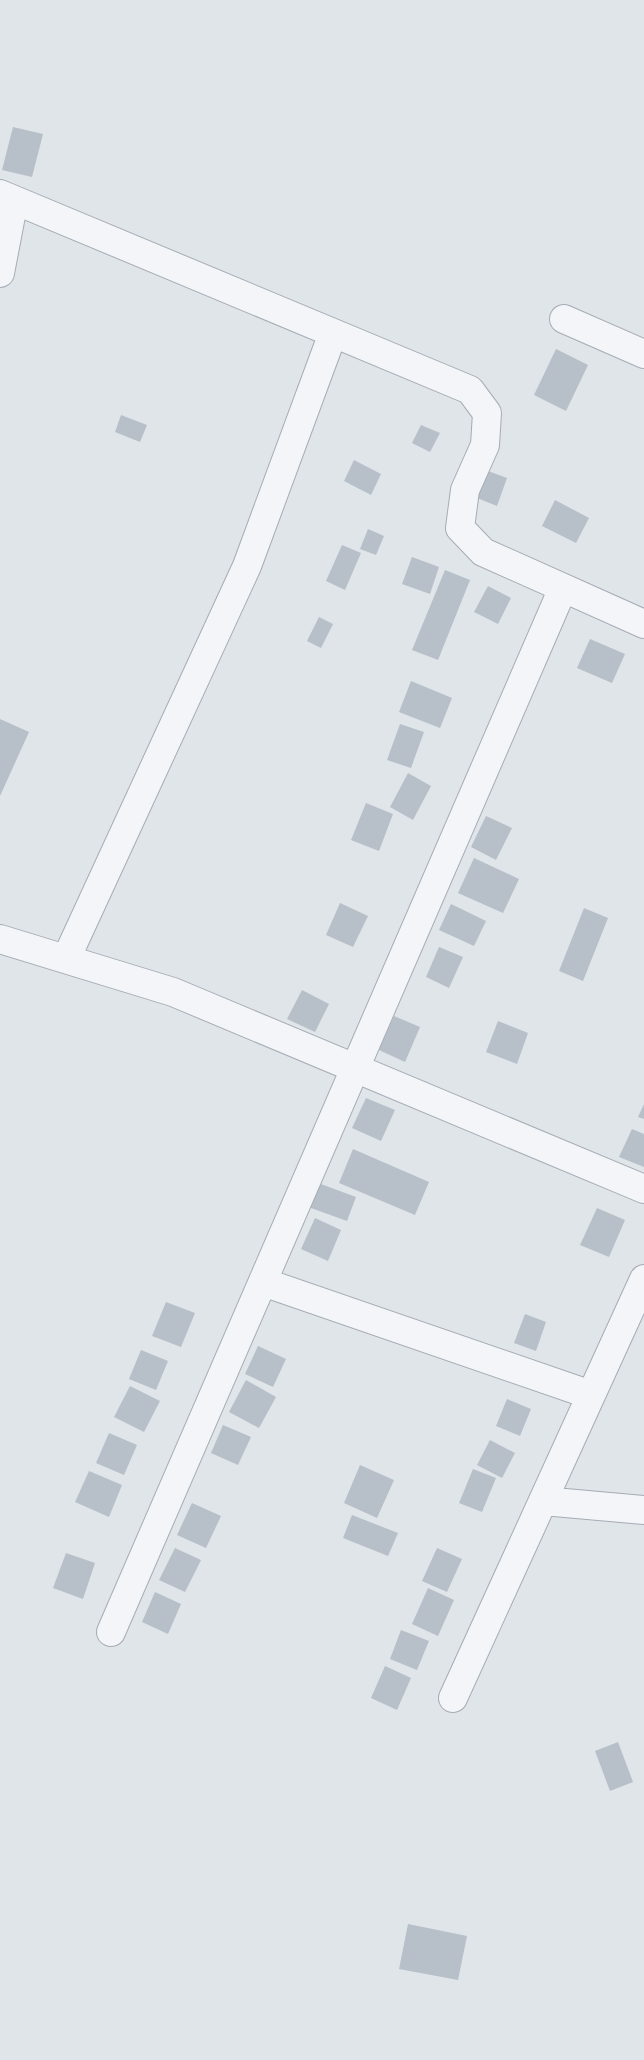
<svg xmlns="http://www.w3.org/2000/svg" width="644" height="2060" font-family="Ubuntu,sans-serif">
<rect width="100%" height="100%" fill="#e0e5ea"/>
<path fill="#b7bfc8" d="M 13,127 L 43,134 L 32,177 L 2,170 Z
M 556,349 L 588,365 L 566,411 L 534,395 Z
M 121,415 L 147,425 L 140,442 L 115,432 Z
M 421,425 L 440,433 L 430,452 L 412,443 Z
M 354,460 L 381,474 L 371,495 L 344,481 Z
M 477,467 L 507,478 L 497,506 L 467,494 Z
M 555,500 L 589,518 L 576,543 L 542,526 Z
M 368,529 L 384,536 L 376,555 L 360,549 Z
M 342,545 L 361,553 L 345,590 L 326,581 Z
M 412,557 L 439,567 L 430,594 L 402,584 Z
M 445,570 L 470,580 L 438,660 L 412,650 Z
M 488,586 L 511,598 L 498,624 L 474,612 Z
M 319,617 L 333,624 L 321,648 L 307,641 Z
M 590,639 L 625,654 L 612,683 L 577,668 Z
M 411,681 L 452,698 L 440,728 L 399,712 Z
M 0,719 L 29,732 L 0,796 Z
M 400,724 L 424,732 L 411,768 L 387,760 Z
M 408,773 L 431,786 L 413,820 L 390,807 Z
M 366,803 L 393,814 L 379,851 L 351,840 Z
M 486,816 L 512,828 L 496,860 L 471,847 Z
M 474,858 L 519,879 L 503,913 L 458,893 Z
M 340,903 L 368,916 L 353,947 L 326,935 Z
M 451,904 L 486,921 L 474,946 L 439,930 Z
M 584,908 L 608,918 L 583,981 L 559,971 Z
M 439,947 L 463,957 L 449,988 L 426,977 Z
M 302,990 L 329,1004 L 315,1032 L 287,1019 Z
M 394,1016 L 420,1027 L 405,1062 L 379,1050 Z
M 498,1021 L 528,1033 L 517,1064 L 486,1052 Z
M 366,1098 L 395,1110 L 381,1141 L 352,1128 Z
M 644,1104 L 644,1119 L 638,1117 Z
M 632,1129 L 644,1134 L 644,1167 L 619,1157 Z
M 353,1149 L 429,1182 L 415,1215 L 339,1183 Z
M 310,1180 L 356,1197 L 347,1221 L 300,1204 Z
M 597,1208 L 625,1220 L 609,1257 L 580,1245 Z
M 315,1218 L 341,1230 L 328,1261 L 301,1249 Z
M 166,1302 L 195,1313 L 181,1347 L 152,1336 Z
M 525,1314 L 546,1322 L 536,1351 L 514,1343 Z
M 258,1346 L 286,1359 L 273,1387 L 245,1374 Z
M 141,1350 L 168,1361 L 156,1390 L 129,1379 Z
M 246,1380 L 276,1397 L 259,1428 L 229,1412 Z
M 130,1386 L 160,1401 L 144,1432 L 114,1417 Z
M 507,1399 L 531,1409 L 520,1436 L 496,1426 Z
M 223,1425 L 251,1437 L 238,1465 L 211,1453 Z
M 109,1433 L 137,1445 L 124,1475 L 96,1463 Z
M 490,1440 L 515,1453 L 502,1478 L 477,1465 Z
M 360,1465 L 394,1480 L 377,1518 L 344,1503 Z
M 473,1469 L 496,1478 L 482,1512 L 459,1503 Z
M 89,1471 L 122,1485 L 109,1517 L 75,1502 Z
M 192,1503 L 221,1516 L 206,1548 L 177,1535 Z
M 352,1515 L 398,1533 L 388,1556 L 343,1538 Z
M 175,1548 L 201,1560 L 185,1592 L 159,1580 Z
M 437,1548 L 462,1559 L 447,1592 L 422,1581 Z
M 66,1553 L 95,1563 L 83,1599 L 53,1588 Z
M 428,1588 L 454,1600 L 438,1636 L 412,1624 Z
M 155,1592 L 181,1604 L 168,1634 L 142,1622 Z
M 401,1630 L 429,1641 L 417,1670 L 390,1659 Z
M 385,1666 L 411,1678 L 397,1710 L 371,1698 Z
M 618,1742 L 633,1782 L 610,1791 L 595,1751 Z
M 408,1924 L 467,1936 L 458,1980 L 399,1969 Z"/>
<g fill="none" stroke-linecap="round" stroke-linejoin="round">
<defs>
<path id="street" d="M 0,194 L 470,390 L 487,413 L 485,445 L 465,490 L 460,528 L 483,552 L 644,624
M 0,273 L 14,200
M 564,319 L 644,354
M 0,939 L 173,992 L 644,1189
M 66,959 L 247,566 L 333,333
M 263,1282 L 591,1395
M 543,1501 L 644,1510
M 111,1632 L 563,588
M 453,1698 L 644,1279"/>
</defs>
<use href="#street" stroke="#a5acb5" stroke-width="30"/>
<use href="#street" stroke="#f3f5f8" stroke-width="28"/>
</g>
</svg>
